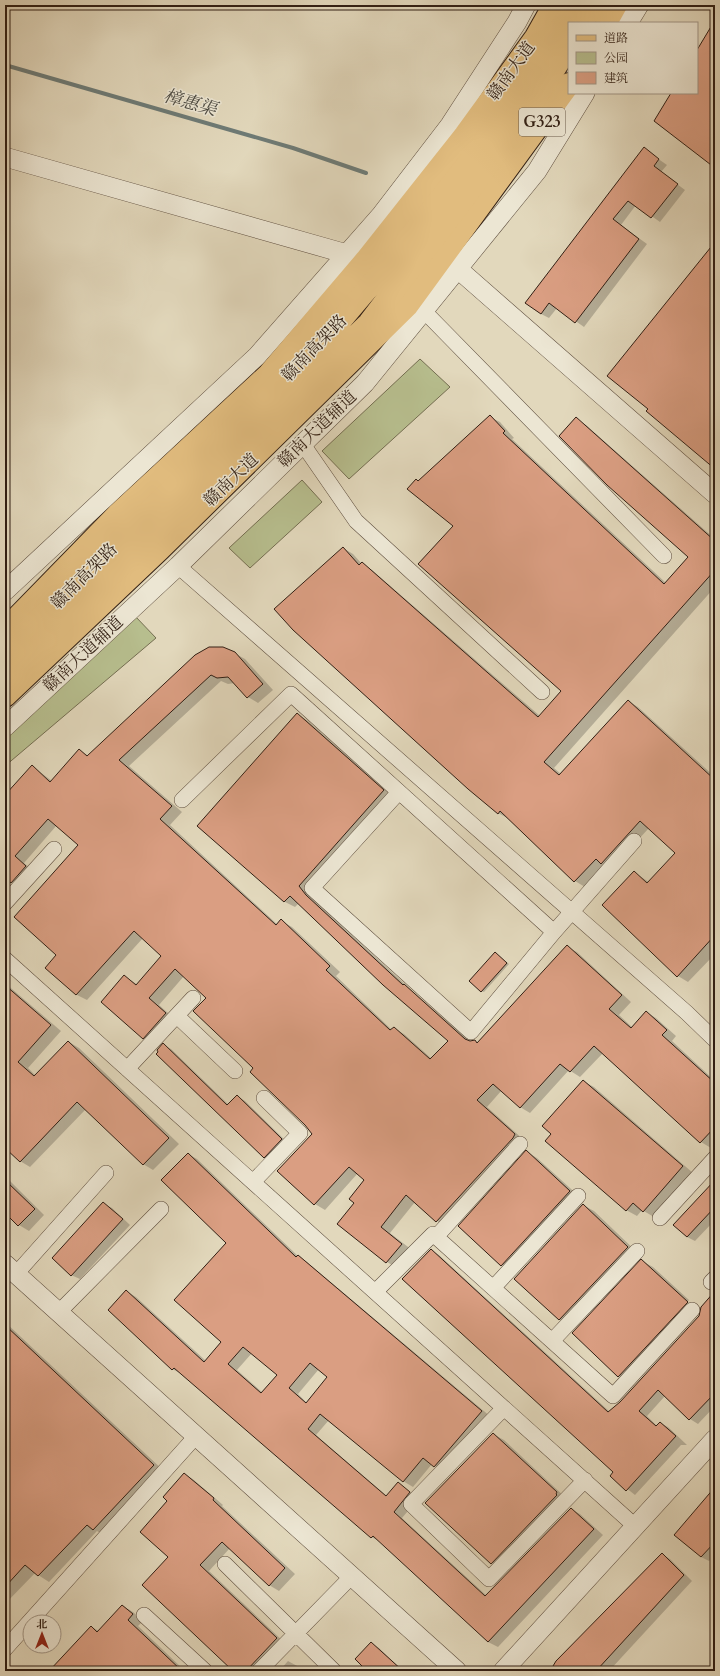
<svg xmlns="http://www.w3.org/2000/svg" width="720" height="1676" font-family="Cardo,'Noto Serif SC',serif">
<rect width="100%" height="100%" fill="#e2d8bc"/>
<filter id="stains"><feTurbulence type="fractalNoise" baseFrequency=".005" numOctaves="4"/><feColorMatrix values="0 0 0 0 .2 0 0 0 0 .09 0 0 0 0 .02 0 0 0 .5 -.17"/></filter>
<radialGradient id="worn" r=".72"><stop offset=".6" stop-color="#630" stop-opacity="0"/><stop offset="1" stop-color="#630" stop-opacity=".3"/></radialGradient>
<path fill="#b7be8e" stroke="#746e51" d="M 420,359 L 450,387 L 349,479 L 322,451 Z
M 302,480 L 322,502 L 250,568 L 229,548 Z
M 135,616 L 156,638 L 5,766 L 5,736 Z"/>
<path fill="#0003" fill-rule="evenodd" d="M 644,149 L 667,165 L 661,172 L 685,190 L 660,222 L 636,205 L 621,225 L 647,244 L 584,327 L 557,308 L 549,318 L 541,314 Z
M 490,417 L 500,422 L 514,438 L 512,439 L 666,583 L 689,557 L 576,419 L 586,425 L 715,539 L 715,587 L 554,768 L 561,774 L 628,701 L 638,707 L 715,777 L 715,954 L 688,982 L 678,976 L 635,873 L 649,882 L 676,853 L 649,828 L 611,869 L 585,887 L 575,881 L 509,819 L 498,813 L 343,548 L 353,554 L 362,564 L 372,570 L 540,716 L 563,691 L 454,526 L 419,481 Z
M 234,653 L 245,659 L 273,690 L 258,703 L 248,697 L 235,683 L 228,684 L 221,681 L 129,766 L 182,812 L 170,825 L 278,925 L 281,921 L 292,927 L 340,972 L 336,976 L 392,1030 L 394,1028 L 404,1034 L 432,1059 L 449,1041 L 299,903 L 295,907 L 285,902 L 198,826 L 297,714 L 307,720 L 393,796 L 309,892 L 316,902 L 408,987 L 471,1042 L 478,1043 L 567,947 L 577,952 L 631,1002 L 619,1015 L 632,1027 L 646,1012 L 656,1018 L 676,1036 L 672,1041 L 715,1081 L 715,1144 L 711,1148 L 701,1142 L 603,1053 L 580,1077 L 569,1070 L 530,1113 L 520,1107 L 502,1090 L 487,1107 L 525,1141 L 447,1227 L 437,1221 L 415,1202 L 390,1233 L 412,1250 L 397,1268 L 387,1262 L 339,1224 L 356,1203 L 366,1180 L 358,1173 L 325,1210 L 315,1204 L 313,1134 L 255,1068 L 207,998 L 184,976 L 159,1005 L 176,1020 L 154,1044 L 144,1038 L 124,976 L 138,985 L 162,956 L 143,938 L 87,1000 L 77,995 L 46,968 L 58,955 L 79,845 L 57,825 L 24,863 L 36,873 L 22,888 L 11,882 L 5,877 L 5,796 L 32,766 L 52,781 L 79,750 L 89,756 Z
M 497,954 L 509,964 L 484,992 L 481,991 Z
M 5,983 L 61,1031 L 28,1068 L 36,1076 L 69,1042 L 79,1048 L 179,1144 L 153,1170 L 143,1164 L 86,1109 L 30,1167 L 20,1161 L 5,1146 Z
M 163,1045 L 171,1049 L 229,1105 L 237,1096 L 245,1101 L 289,1144 L 273,1162 L 264,1157 Z
M 583,1081 L 594,1087 L 693,1173 L 654,1217 L 642,1210 L 637,1216 L 626,1210 L 552,1134 Z
M 527,1152 L 537,1158 L 581,1198 L 513,1271 L 502,1265 Z
M 188,1154 L 197,1159 L 299,1257 L 307,1262 L 491,1417 L 444,1472 L 432,1464 L 413,1487 L 403,1481 L 329,1420 L 316,1435 L 387,1496 L 398,1483 L 419,1498 L 402,1518 L 487,1596 L 571,1509 L 580,1514 L 603,1535 L 498,1647 L 488,1642 L 381,1542 L 371,1537 L 182,1374 L 172,1369 L 126,1291 L 136,1297 L 206,1361 L 222,1342 L 228,1242 ZM 252,1353 L 278,1375 L 263,1393 L 237,1370 ZM 319,1369 L 329,1377 L 307,1403 L 298,1394 Z
M 5,1176 L 44,1215 L 29,1231 L 19,1225 L 5,1212 Z
M 715,1181 L 715,1220 L 695,1241 L 687,1237 Z
M 103,1203 L 112,1208 L 130,1225 L 80,1279 L 71,1275 Z
M 583,1205 L 594,1211 L 639,1254 L 571,1326 L 560,1320 L 515,1279 Z
M 431,1250 L 439,1255 L 610,1412 L 715,1338 L 715,1406 L 698,1424 L 690,1419 L 665,1396 L 647,1416 L 657,1426 L 660,1423 L 668,1427 L 687,1445 L 681,1445 L 635,1495 L 611,1476 L 615,1472 Z
M 642,1261 L 653,1267 L 689,1300 L 683,1307 L 692,1315 L 630,1382 L 619,1376 L 575,1333 Z
M 5,1322 L 165,1472 L 104,1536 L 97,1531 L 49,1582 L 35,1573 L 5,1604 Z
M 493,1434 L 504,1440 L 567,1499 L 503,1569 L 492,1563 Z
M 185,1474 L 194,1480 L 223,1505 L 222,1506 L 295,1574 L 279,1591 L 269,1585 L 230,1548 L 209,1571 L 286,1644 L 261,1671 L 234,1671 L 170,1557 L 169,1501 Z
M 715,1489 L 715,1555 L 709,1561 L 701,1557 Z
M 662,1554 L 670,1559 L 692,1581 L 609,1671 L 552,1671 Z
M 123,1606 L 133,1612 L 143,1621 L 138,1626 L 185,1671 L 50,1671 L 92,1627 L 99,1631 Z
M 371,1643 L 379,1648 L 403,1671 L 369,1671 Z
M 288,1661 L 299,1667 L 302,1671 L 279,1671 Z"/>
<g fill="none" stroke-linecap="round" stroke-linejoin="round">
<path stroke="#6e7b76" stroke-width="4" d="M 5,65 L 293,148 L 366,173"/>
</g>
<path fill="#da9e82" stroke="#311f14" fill-rule="evenodd" d="M 715,20 L 715,168 L 654,121 L 671,93 L 697,93 L 697,50 Z
M 644,147 L 659,159 L 654,166 L 678,184 L 651,218 L 628,201 L 613,219 L 639,239 L 575,323 L 549,303 L 541,314 L 525,303 Z
M 715,242 L 715,469 L 646,411 L 648,409 L 607,376 Z
M 490,415 L 505,431 L 503,433 L 664,584 L 688,557 L 607,485 L 559,436 L 576,417 L 715,541 L 715,570 L 544,762 L 559,775 L 628,700 L 715,780 L 715,935 L 677,977 L 602,905 L 634,871 L 647,883 L 675,853 L 640,821 L 601,864 L 596,859 L 574,882 L 500,811 L 498,814 L 468,789 L 293,630 L 274,609 L 343,547 L 359,565 L 362,562 L 538,717 L 561,691 L 418,564 L 453,526 L 407,489 L 416,479 L 418,481 Z
M 209,647 L 223,647 L 235,652 L 263,684 L 247,698 L 228,677 L 217,678 L 211,675 L 119,760 L 172,806 L 160,819 L 276,925 L 281,919 L 330,966 L 326,970 L 390,1030 L 394,1027 L 430,1059 L 448,1041 L 383,985 L 290,896 L 284,902 L 197,826 L 297,713 L 384,790 L 299,886 L 306,895 L 403,985 L 404,984 L 465,1039 L 470,1041 L 475,1040 L 477,1043 L 567,945 L 622,995 L 609,1009 L 631,1028 L 646,1011 L 667,1030 L 662,1035 L 715,1083 L 715,1127 L 700,1143 L 594,1046 L 570,1072 L 560,1064 L 520,1108 L 493,1084 L 477,1100 L 515,1134 L 513,1138 L 436,1222 L 406,1195 L 381,1227 L 402,1244 L 386,1263 L 337,1224 L 354,1203 L 349,1199 L 364,1180 L 349,1167 L 314,1205 L 277,1171 L 312,1134 L 305,1125 L 250,1072 L 253,1068 L 193,1011 L 206,998 L 175,969 L 149,998 L 166,1013 L 143,1039 L 101,1002 L 124,975 L 136,985 L 161,956 L 134,931 L 76,995 L 45,968 L 56,955 L 14,917 L 78,845 L 48,819 L 15,856 L 26,866 L 11,883 L 5,878 L 5,795 L 32,765 L 50,782 L 79,749 L 87,756 L 195,655 Z
M 495,952 L 507,963 L 481,992 L 469,981 Z
M 5,985 L 51,1025 L 18,1062 L 34,1076 L 68,1041 L 169,1138 L 143,1165 L 77,1102 L 20,1162 L 5,1148 Z
M 163,1043 L 227,1105 L 237,1095 L 282,1139 L 264,1158 L 156,1054 L 158,1052 L 157,1050 Z
M 583,1080 L 683,1166 L 643,1212 L 633,1203 L 626,1211 L 545,1141 L 551,1134 L 542,1126 Z
M 526,1150 L 570,1191 L 501,1266 L 458,1226 Z
M 188,1153 L 296,1257 L 298,1255 L 482,1411 L 434,1467 L 423,1458 L 403,1482 L 320,1414 L 308,1429 L 386,1496 L 398,1482 L 410,1492 L 394,1512 L 485,1596 L 571,1508 L 594,1529 L 488,1642 L 373,1536 L 371,1538 L 174,1368 L 172,1370 L 108,1310 L 126,1290 L 204,1362 L 221,1342 L 174,1300 L 226,1243 L 161,1180 ZM 243,1347 L 277,1375 L 261,1393 L 228,1364 ZM 310,1363 L 327,1377 L 306,1403 L 289,1388 Z
M 5,1180 L 35,1209 L 18,1226 L 5,1213 Z
M 715,1180 L 715,1207 L 687,1237 L 673,1225 Z
M 103,1202 L 123,1219 L 71,1276 L 52,1258 Z
M 583,1204 L 628,1247 L 559,1320 L 514,1279 Z
M 431,1249 L 608,1412 L 620,1402 L 699,1316 L 701,1307 L 715,1291 L 715,1393 L 689,1420 L 658,1390 L 639,1411 L 656,1426 L 660,1422 L 676,1436 L 626,1491 L 610,1476 L 613,1472 L 402,1279 Z
M 641,1259 L 688,1302 L 618,1377 L 572,1333 Z
M 5,1325 L 154,1465 L 93,1530 L 87,1525 L 38,1576 L 25,1565 L 5,1587 Z
M 493,1433 L 557,1492 L 556,1494 L 557,1495 L 491,1564 L 425,1503 Z
M 184,1473 L 214,1498 L 213,1500 L 285,1568 L 269,1586 L 222,1542 L 200,1565 L 277,1638 L 246,1671 L 233,1671 L 142,1585 L 168,1557 L 140,1532 L 167,1501 L 163,1497 Z
M 715,1487 L 715,1542 L 701,1557 L 674,1535 Z
M 662,1553 L 684,1575 L 596,1671 L 550,1671 L 556,1661 Z
M 122,1605 L 133,1614 L 128,1620 L 182,1671 L 49,1671 L 91,1626 L 97,1632 Z
M 371,1642 L 403,1671 L 367,1671 L 355,1659 Z"/>
<g fill="none" stroke-linecap="round" stroke-linejoin="round">
<defs>
<path id="minor" d="M 423,310 L 664,556
M 302,443 L 356,521 L 542,692
M 178,566 L 687,1013 L 715,1040
M 399,792 L 312,888 L 471,1032 L 554,932
M 182,800 L 291,694 L 554,932 L 634,841
M 5,903 L 54,849
M 5,959 L 635,1526
M 177,1016 L 235,1071
M 127,1069 L 193,998
M 253,1182 L 300,1133 L 264,1098
M 660,1218 L 715,1158
M 436,1237 L 520,1144
M 16,1274 L 106,1173
M 711,1282 L 715,1278
M 493,1288 L 578,1196
M 375,1292 L 433,1234 L 613,1396 L 692,1310
M 59,1312 L 161,1209
M 552,1341 L 637,1251
M 504,1408 L 411,1504 L 489,1579 L 585,1480
M 225,1564 L 334,1671
M 144,1615 L 205,1671
M 5,1649 L 197,1435
M 259,1671 L 352,1576"/>
<path id="tertiary" d="M 628,23 L 639,5
M 5,157 L 347,254
M 458,269 L 715,494
M 5,591 L 257,356 L 381,215 L 450,125 L 517,22 L 526,5
M 5,727 L 178,566 L 365,383 L 537,171 L 585,93
M 5,1264 L 457,1671
M 503,1671 L 715,1439"/>
<path id="primary" d="M 606,23 L 616,5
M 5,630 L 119,513 L 269,374 L 366,260 L 465,135 L 536,37 L 554,5
M 5,696 L 159,550 L 407,306 L 569,84"/>
<path id="trunk" d="M 582,23 L 593,5
M 5,650 L 48,611 L 330,333 L 396,255 L 477,152 L 546,52 L 575,5
M 5,679 L 369,323 L 463,200 L 544,86 L 569,45"/>
</defs>
<use href="#minor" stroke="#5d4d3e" stroke-width="16"/>
<use href="#tertiary" stroke="#5d4d3e" stroke-width="20"/>
<use href="#primary" stroke="#311f14" stroke-width="24"/>
<use href="#trunk" stroke="#311f14" stroke-width="24"/>
<use href="#minor" stroke="#ece6d3" stroke-width="15"/>
<use href="#tertiary" stroke="#ece6d3" stroke-width="19"/>
<use href="#primary" stroke="#e1bc7e" stroke-width="22"/>
<use href="#trunk" stroke="#e1bc7e" stroke-width="22"/>
</g>
<g text-anchor="middle" dominant-baseline="central" stroke-width="3" stroke-linejoin="round" paint-order="stroke">
<rect fill="#ece6d3" stroke="#695b4d" stroke-width="1" x="519" y="108" width="46" height="28" rx="3"/>
<g font-size="16" font-weight="bold" fill="#311f14">
<text x="542" y="122">G323</text>
</g>
<g font-size="17" fill="#311f14" stroke="#ece6d3">
<text transform="translate(511 71) rotate(-54)">赣南大道</text>
<text transform="translate(314 348) rotate(-46)">赣南高架路</text>
<text transform="translate(317 429) rotate(-44)">赣南大道辅道</text>
<text transform="translate(231 480) rotate(-44)">赣南大道</text>
<text transform="translate(84 576) rotate(-45)">赣南高架路</text>
<text transform="translate(83 654) rotate(-43)">赣南大道辅道</text>
</g>
<g font-size="18" font-style="italic" fill="#4f4d45" stroke="#ece6d3">
<text transform="translate(190 103) rotate(16)">樟惠渠</text>
</g>
</g>
<rect width="720" height="1676" fill="none" stroke="#e2d8bc" stroke-width="20"/>
<rect x="6" y="6" width="708" height="1664" fill="none" stroke="#311f14" stroke-width="2"/>
<rect x="10" y="10" width="700" height="1656" fill="none" stroke="#311f14"/>
<rect x="568" y="22" width="130" height="72" fill="#ece6d3" stroke="#a19687"/>
<rect x="576" y="35" width="20" height="6" fill="#e1bc7e" stroke="#a19687"/>
<text x="604" y="42" font-size="12" fill="#311f14">道路</text>
<rect x="576" y="52" width="20" height="12" fill="#b7be8e" stroke="#a19687"/>
<text x="604" y="62" font-size="12" fill="#311f14">公园</text>
<rect x="576" y="72" width="20" height="12" fill="#da9e82" stroke="#a19687"/>
<text x="604" y="82" font-size="12" fill="#311f14">建筑</text>
<g transform="translate(42 1634)"><circle r="19" fill="#ece6d3" stroke="#a19687"/>
<path d="M0-3L7 15L0 10L-7 15Z" fill="#8f2418"/>
<text y="-6" font-size="11" font-weight="bold" text-anchor="middle" fill="#311f14">北</text>
</g>
<rect width="100%" height="100%" filter="url(#stains)"/>
<rect width="100%" height="100%" fill="url(#worn)"/>
</svg>
